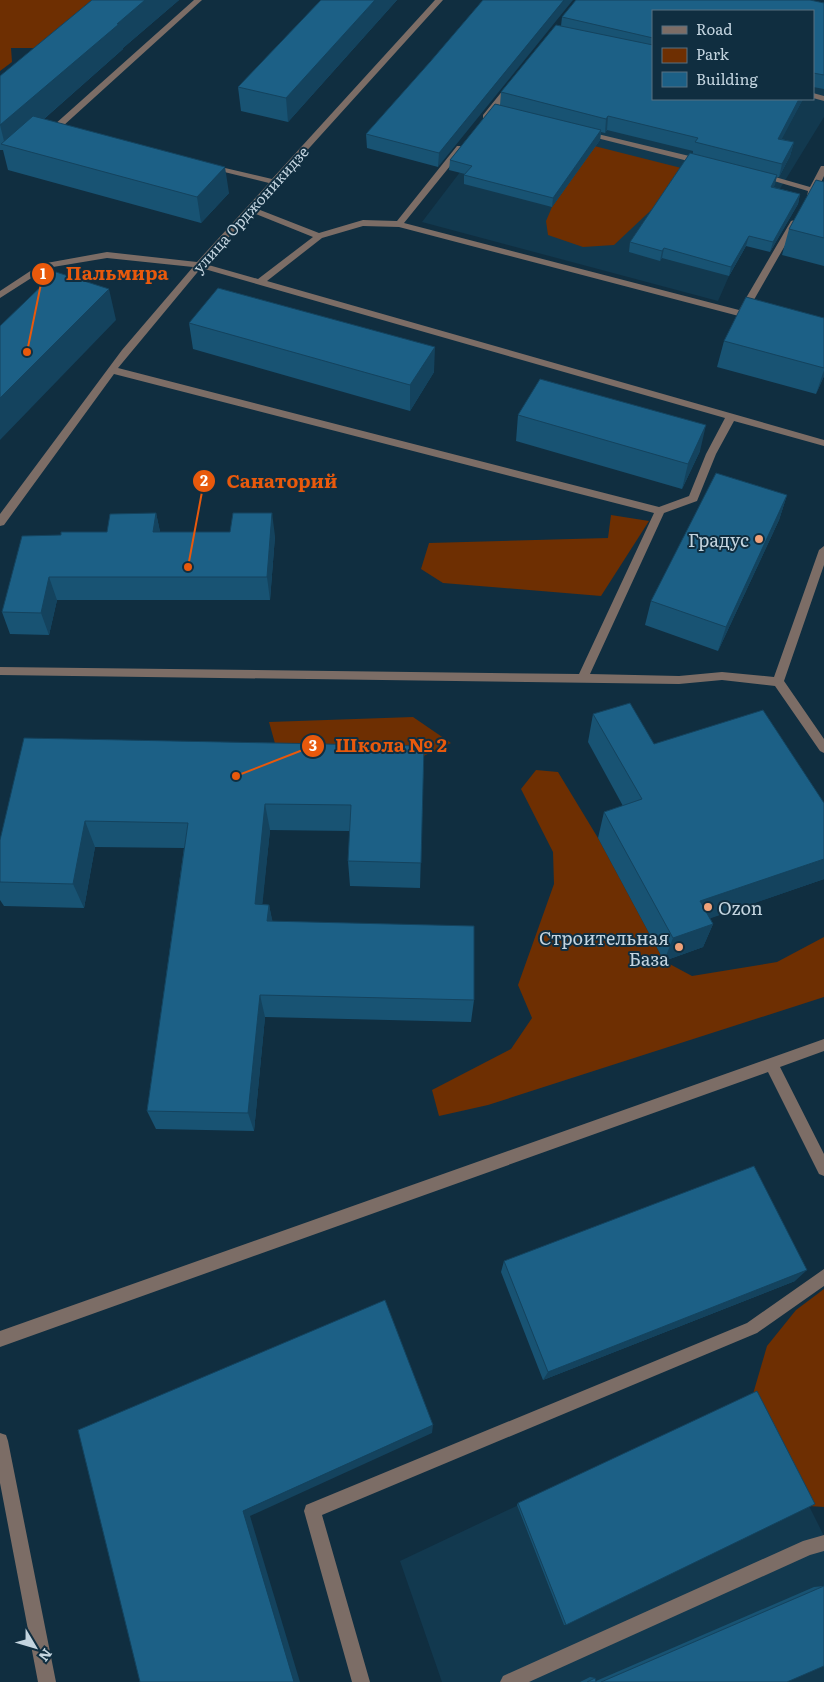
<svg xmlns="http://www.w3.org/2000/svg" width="824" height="1682" font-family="Literata,serif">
<rect width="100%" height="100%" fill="#102e40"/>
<path fill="#12394f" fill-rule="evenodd" d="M 591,0 L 787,0 L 824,8 L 824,117 L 759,223 L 729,276 L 718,301 L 422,222 ZM 653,11 L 813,11 L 813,99 L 653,99 Z
M 753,1394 L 824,1536 L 824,1682 L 442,1682 L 400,1561 Z"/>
<path fill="#6e2f02" d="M 0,0 L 121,0 L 52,48 L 11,48 L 12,62 L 0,71 Z
M 523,128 L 717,177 L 664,198 L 614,245 L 583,247 L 548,235 L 546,221 L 552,207 L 580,167 Z
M 611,515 L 649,521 L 601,596 L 443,583 L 421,569 L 429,543 L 608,538 Z
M 413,717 L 451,743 L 413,761 L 276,747 L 269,722 Z
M 536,770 L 558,772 L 598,838 L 664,961 L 692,976 L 777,962 L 824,937 L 824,997 L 488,1105 L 439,1116 L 432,1090 L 511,1049 L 532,1018 L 518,985 L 554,884 L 553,852 L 521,789 Z
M 824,1289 L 824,1507 L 809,1506 L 753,1394 L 767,1346 L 796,1310 Z"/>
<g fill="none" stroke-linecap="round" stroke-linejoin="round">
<path fill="#7c6d66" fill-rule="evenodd" d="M 194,0 L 202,0 L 63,126 L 71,127 L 71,131 L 54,129 L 54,125 Z
M 435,0 L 443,0 L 255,208 L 319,233 L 363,220 L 397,221 L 457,146 L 460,146 L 464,148 L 463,150 L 404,223 L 739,310 L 791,221 L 798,219 L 799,221 L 747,312 L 759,317 L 754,320 L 399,227 L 363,226 L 322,238 L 267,281 L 824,440 L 824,446 L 734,421 L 716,454 L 697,501 L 664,513 L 590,674 L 679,676 L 722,672 L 774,677 L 819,550 L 824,546 L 824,565 L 784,681 L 824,739 L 824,753 L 820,751 L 775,686 L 722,680 L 679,684 L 0,675 L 0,667 L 579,674 L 654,513 L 114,374 L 4,525 L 0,526 L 0,514 L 122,350 L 193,267 L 107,258 L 47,268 L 0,298 L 0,291 L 41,264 L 107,252 L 197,262 L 269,183 L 208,168 L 208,164 L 272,179 ZM 251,212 L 313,237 L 258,279 L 205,264 ZM 201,268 L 725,418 L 706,454 L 689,496 L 659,507 L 118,368 Z
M 508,84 L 515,86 L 489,119 L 483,119 L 483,115 Z
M 813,93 L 824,96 L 824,101 L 813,98 Z
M 581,130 L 706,160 L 707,162 L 700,164 L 581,134 Z
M 821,166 L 824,166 L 824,176 L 818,189 L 824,190 L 824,196 L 815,193 L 813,197 L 807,197 L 808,191 L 757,176 L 761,173 L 810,187 Z
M 824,1039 L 824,1051 L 780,1067 L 824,1154 L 824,1176 L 819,1174 L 768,1072 L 0,1347 L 0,1331 Z
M 824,1269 L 824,1286 L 757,1333 L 322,1515 L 370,1682 L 352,1682 L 304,1511 L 306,1505 L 747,1323 Z
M 0,1433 L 6,1435 L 8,1441 L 56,1682 L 38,1682 L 0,1483 Z
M 824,1535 L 824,1551 L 810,1555 L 529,1682 L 500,1682 L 503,1676 L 803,1541 Z"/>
</g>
<path fill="#185373" d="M 92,0 L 179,0 L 123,48 L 123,49 L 44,119 L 229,193 L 201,223 L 8,170 L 3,150 L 0,150 L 0,76 Z
M 321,0 L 397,0 L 288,122 L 241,111 L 238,87 Z
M 483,0 L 438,167 L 367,148 L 366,134 L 430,62 Z
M 576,0 L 810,0 L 824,3 L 824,89 L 813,87 L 813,11 L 653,11 L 653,99 L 803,99 L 781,139 L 794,142 L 790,156 L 779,177 L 777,177 L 773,187 L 800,194 L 798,204 L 770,252 L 746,246 L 729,276 L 662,258 L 660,261 L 629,252 L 630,242 L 690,153 L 693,154 L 693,151 L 607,130 L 605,133 L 601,132 L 600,140 L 552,207 L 464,184 L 464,175 L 465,174 L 449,170 L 450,160 L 495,104 L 500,105 L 501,92 L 556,25 L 561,26 L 562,17 Z
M 824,182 L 824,266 L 782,255 L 789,229 Z
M 824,318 L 824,376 L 816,394 L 717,367 L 724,341 Z
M 189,323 L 434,372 L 410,411 L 193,349 Z
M 518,415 L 700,451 L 682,489 L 516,441 Z
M 787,495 L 779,520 L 718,651 L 645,625 L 651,601 Z
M 156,513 L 160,532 L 275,536 L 270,600 L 57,600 L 49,635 L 10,634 L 2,612 L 61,535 L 107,532 Z
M 593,714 L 654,744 L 824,803 L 824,879 L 710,918 L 713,924 L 703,947 L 664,961 L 598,838 L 604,812 L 623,806 L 588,742 Z
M 424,746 L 420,888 L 350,886 L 348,861 L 350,831 L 270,830 L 262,904 L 269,905 L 272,921 L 474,1000 L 471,1022 L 265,1017 L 254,1131 L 156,1129 L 147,1111 L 184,848 L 95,847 L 84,908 L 4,906 L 0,900 L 0,840 Z
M 504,1261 L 795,1281 L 543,1380 L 501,1272 Z
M 518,1503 L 566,1625 L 564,1625 L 517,1505 Z
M 824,1586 L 787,1682 L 580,1682 L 590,1677 L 595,1678 L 596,1681 L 814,1587 Z"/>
<path fill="#14435e" d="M 145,0 L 179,0 L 123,48 L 123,49 L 12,147 L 5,145 L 0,125 L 117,24 Z
M 375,0 L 397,0 L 288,122 L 286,98 Z
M 564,0 L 573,0 L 438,167 L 439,153 Z
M 799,99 L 803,99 L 775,152 L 778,139 Z
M 608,116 L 607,130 L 605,133 L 606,119 Z
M 601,130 L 600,140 L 552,207 L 553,198 Z
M 794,142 L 790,156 L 779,177 L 782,164 Z
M 225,167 L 229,193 L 201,223 L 197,197 Z
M 777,175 L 775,185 L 769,196 L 771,187 Z
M 800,194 L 798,204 L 770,252 L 773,242 Z
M 749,236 L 746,246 L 729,276 L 731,267 Z
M 664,248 L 662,258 L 660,261 L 662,251 Z
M 109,289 L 116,320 L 0,440 L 0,398 Z
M 435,347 L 434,372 L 410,411 L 410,385 Z
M 824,370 L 824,376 L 816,394 Z
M 706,425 L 700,451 L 682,489 L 688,464 Z
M 787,495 L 779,520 L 718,651 L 726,627 Z
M 156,513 L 161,536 L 153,532 Z
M 272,513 L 275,536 L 270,600 L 267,577 Z
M 49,577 L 57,600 L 49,635 L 41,613 Z
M 265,804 L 270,830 L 260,928 L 255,904 Z
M 85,821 L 95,847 L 84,908 L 73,884 Z
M 824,859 L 824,879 L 691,925 L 700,901 Z
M 269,905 L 274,928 L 267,921 Z
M 713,924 L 703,947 L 664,961 L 673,938 Z
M 260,995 L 265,1017 L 254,1131 L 248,1113 Z
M 807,1270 L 795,1281 L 543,1380 L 548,1372 Z
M 433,1425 L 432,1433 L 250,1516 L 300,1682 L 294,1682 L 243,1511 Z"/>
<path fill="#1c6086" stroke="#14435e" d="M 92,0 L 145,0 L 117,24 L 119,24 L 0,125 L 0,76 Z
M 321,0 L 375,0 L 286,98 L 238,87 Z
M 483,0 L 564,0 L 439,153 L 366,134 L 430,62 Z
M 576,0 L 810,0 L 824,3 L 824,75 L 813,73 L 813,11 L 653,11 L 653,38 L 562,17 Z
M 556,25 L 653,45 L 653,99 L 799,99 L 778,139 L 794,142 L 782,164 L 695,142 L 698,138 L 608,116 L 606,119 L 501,92 Z
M 495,104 L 601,130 L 553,198 L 464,175 L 472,166 L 450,160 Z
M 33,116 L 225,167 L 197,197 L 1,144 Z
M 690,153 L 777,175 L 771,187 L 800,194 L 773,242 L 749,236 L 731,267 L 664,248 L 662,251 L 630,242 Z
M 816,180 L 824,182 L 824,238 L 789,229 Z
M 56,272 L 109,289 L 0,398 L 0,326 Z
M 218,288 L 435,347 L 410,385 L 189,323 Z
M 746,297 L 824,318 L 824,368 L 724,341 Z
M 540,379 L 706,425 L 688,464 L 518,415 Z
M 716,473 L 787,495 L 726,627 L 651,601 Z
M 156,513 L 153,532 L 230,532 L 233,513 L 272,513 L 267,577 L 49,577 L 41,613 L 2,612 L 22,536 L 61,535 L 61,532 L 107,532 L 110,514 Z
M 630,703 L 654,744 L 763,710 L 824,803 L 824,859 L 700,901 L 713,924 L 673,938 L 604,812 L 642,799 L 593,714 Z
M 24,738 L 424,746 L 421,863 L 348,861 L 351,805 L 265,804 L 255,904 L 269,905 L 267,921 L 474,926 L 474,1000 L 260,995 L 248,1113 L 147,1111 L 188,823 L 85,821 L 73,884 L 0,882 L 0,840 Z
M 754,1166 L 807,1270 L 548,1372 L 504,1261 Z
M 385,1300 L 433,1425 L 243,1511 L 294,1682 L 140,1682 L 78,1430 Z
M 757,1391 L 815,1504 L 566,1625 L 518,1503 Z
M 824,1586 L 824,1666 L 787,1682 L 601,1682 Z
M 595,1678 L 596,1682 L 587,1682 Z"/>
<g fill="#f0a279" stroke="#102e40" stroke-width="2">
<circle cx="759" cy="539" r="5"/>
<circle cx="708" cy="907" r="5"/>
<circle cx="679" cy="947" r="5"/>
</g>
<g text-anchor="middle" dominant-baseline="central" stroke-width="4" stroke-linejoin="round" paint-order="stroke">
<g font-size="15" fill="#c3d4df" stroke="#102e40">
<text transform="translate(250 209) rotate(-48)">улица Орджоникидзе</text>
</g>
<g font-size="18" fill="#c3d4df" stroke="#102e40" text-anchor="end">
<text x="749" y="539">Градус</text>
<text x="718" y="907" text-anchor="start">Ozon</text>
<text x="669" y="937">Строительная<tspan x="669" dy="21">База</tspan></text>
</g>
</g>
<path fill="none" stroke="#e8590c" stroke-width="2" d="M27 352L43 274M188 567L204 481M236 776L313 746"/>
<g fill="#e8590c" stroke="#102e40" stroke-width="2">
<circle cx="27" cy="352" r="5"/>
<circle cx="188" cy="567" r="5"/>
<circle cx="236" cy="776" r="5"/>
<circle cx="43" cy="274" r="12"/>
<circle cx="204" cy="481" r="12"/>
<circle cx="313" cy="746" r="12"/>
</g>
<g font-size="15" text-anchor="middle" font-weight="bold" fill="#fff">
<text x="43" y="279">1</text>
<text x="204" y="486">2</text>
<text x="313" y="751">3</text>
</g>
<g font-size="19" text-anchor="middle" font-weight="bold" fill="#e8590c" stroke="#102e40" stroke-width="4" stroke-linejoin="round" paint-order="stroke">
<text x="117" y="280">Пальмира</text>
<text x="282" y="488">Санаторий</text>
<text x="391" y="752">Школа № 2</text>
</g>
<rect x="652" y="10" width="162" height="90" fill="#102e40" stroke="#587080"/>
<rect x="662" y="26" width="25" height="8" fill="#7c6d66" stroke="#587080"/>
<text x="696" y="35" font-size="15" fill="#c3d4df">Road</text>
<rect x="662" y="48" width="25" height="15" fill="#6e2f02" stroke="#587080"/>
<text x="696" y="60" font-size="15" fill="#c3d4df">Park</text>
<rect x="662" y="72" width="25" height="15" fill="#1c6086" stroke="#587080"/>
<text x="696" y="85" font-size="15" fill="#c3d4df">Building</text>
<g transform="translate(35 1647) rotate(128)" stroke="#102e40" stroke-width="4" paint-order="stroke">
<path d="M0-4L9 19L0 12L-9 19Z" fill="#c3d4df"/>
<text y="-8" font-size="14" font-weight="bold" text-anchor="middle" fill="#c3d4df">N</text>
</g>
</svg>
